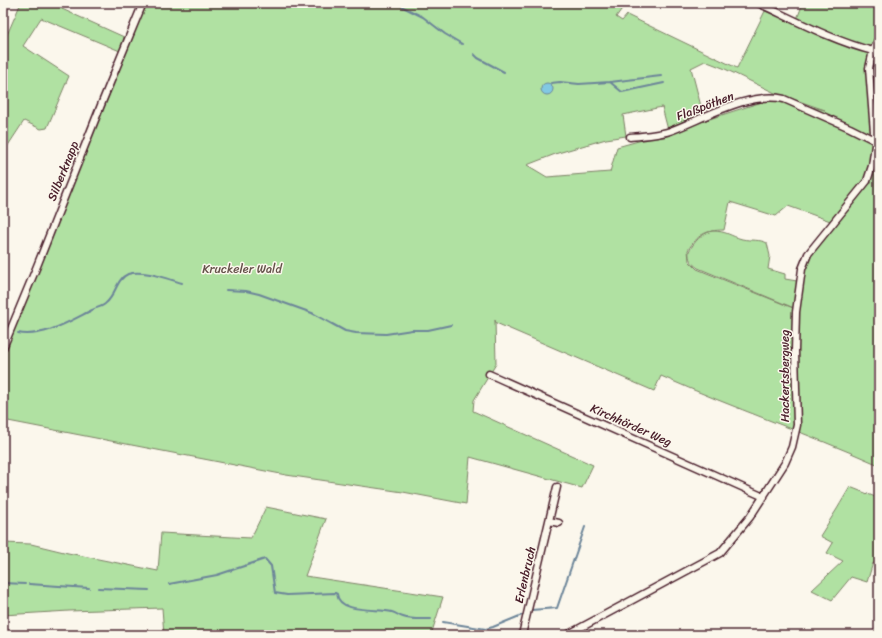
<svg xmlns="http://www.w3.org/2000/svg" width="882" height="638" font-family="Sriracha,sans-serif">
<rect width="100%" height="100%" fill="#fbf7ec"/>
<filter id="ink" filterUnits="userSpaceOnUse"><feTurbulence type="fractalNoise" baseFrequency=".025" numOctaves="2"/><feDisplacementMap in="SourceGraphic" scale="8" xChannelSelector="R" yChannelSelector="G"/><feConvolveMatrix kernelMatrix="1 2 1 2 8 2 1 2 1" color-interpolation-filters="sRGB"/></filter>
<g filter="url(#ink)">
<path fill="#b0e1a2" stroke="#7d8066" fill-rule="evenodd" d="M 16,3 L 64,3 L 62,9 L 124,37 L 120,51 L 41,18 L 23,46 L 69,76 L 47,128 L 41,129 L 24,121 L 3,153 L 3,44 L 20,5 Z
M 146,3 L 626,3 L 616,17 L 622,21 L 627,15 L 737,68 L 765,11 L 869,53 L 867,83 L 872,135 L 879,138 L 879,465 C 807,433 733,408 661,376 L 654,391 L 496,323 L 495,320 L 496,364 L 474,400 L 473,411 L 593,465 L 582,488 L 470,457 L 466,504 L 403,492 L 286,475 L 3,420 L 3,356 L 32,286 ZM 705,61 L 723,68 L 775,93 L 825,110 L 774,98 L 660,135 L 617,147 L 610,172 L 547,177 L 527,165 L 558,153 L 606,139 L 626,136 L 623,115 L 662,107 L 668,130 L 703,114 L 691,68 ZM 730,202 L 776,216 L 788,206 L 836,223 L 811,255 L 804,271 L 798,310 L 697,269 L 689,261 L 688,250 C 698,235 705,230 724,230 Z
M 803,3 L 879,3 L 879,28 L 871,47 L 858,46 L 797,19 Z
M 712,231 C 727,231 730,236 742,239 C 751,241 760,239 767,243 L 770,256 L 768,269 L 785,274 L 785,279 L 797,281 L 794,308 L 698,268 C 691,263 688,259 689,251 C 695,241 701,234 712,231 Z
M 850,487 L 878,498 L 879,496 L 879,564 L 873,563 L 867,582 L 851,577 L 832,600 L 812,590 L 843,561 L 827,553 L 833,543 L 820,536 L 837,509 Z
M 266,507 L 326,519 L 305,576 L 443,597 L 431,635 L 164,635 L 162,608 L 69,611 L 3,615 L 3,543 L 31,544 L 68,553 L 158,571 L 161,533 L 251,538 Z"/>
<path fill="#82c9e3" stroke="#6c8599" d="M541 89a6 6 0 1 1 12 0a6 6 0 1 1-12 0Z"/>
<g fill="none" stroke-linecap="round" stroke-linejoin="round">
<path stroke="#6c8599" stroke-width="2" d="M 399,3 L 403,7 L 423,17 L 445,34 L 462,44
M 474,54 L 478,58 L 504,72
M 610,82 L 622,92 L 664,83
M 551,83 L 560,82 L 579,84 L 610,82 L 661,76
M 226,290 L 246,291 L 259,294 L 312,313 L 345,331 L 356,333 L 386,334 L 412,330 L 428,330 L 451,325
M 18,333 C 43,338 70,321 92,310 C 97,307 103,307 106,303 C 116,295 116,279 128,274 C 142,269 168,279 182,283
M 3,583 L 25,584
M 29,584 L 89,588
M 169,584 L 217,575 L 265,559 L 271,566 L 275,593 L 287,595 L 335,593 L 337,594 C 339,614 378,608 392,612 C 396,613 399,616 403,617 C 412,620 422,619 431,619
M 98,588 L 149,590
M 531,610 L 557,608 L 585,527
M 443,622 L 486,629 L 493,627 L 522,615"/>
<defs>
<path id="minor" d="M 758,3 C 795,20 833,41 873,51
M 630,137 C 643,136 658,135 670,131 C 703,119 749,91 784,99 L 850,128 L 874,140
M 3,348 L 37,266 L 103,100 L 143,3
M 489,374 L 764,497
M 549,521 L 559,523
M 522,635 L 557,487
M 567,635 L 720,553 L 750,517 L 785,463 L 792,447 L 797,425 L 795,351 L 796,312 L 802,269 L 808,254 L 867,181 L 872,166 L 875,145 L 869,68 L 873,51 L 879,38"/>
</defs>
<use href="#minor" stroke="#4a1f2b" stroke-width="9"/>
<use href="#minor" stroke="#fbf7ec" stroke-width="6"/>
</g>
</g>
<g text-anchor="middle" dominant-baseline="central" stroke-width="3" stroke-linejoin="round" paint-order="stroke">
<g font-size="12" fill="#4a1f2b" stroke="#fbf7ec">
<text transform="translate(705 106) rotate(-21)">Flaßpöthen</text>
<text transform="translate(63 171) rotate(-68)">Silberknapp</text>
<text transform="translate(785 376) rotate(-90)">Hackertsbergweg</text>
<text transform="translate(631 425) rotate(24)">Kirchhörder Weg</text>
<text transform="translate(525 575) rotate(-77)">Erlenbruch</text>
</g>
<g font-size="12" fill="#645049" stroke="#fbf7ec">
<text x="242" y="269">Kruckeler Wald</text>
</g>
</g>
<rect width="882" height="638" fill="none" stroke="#fbf7ec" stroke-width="16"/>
<rect x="8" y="8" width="866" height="622" fill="none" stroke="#4a1f2b" stroke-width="1.5" filter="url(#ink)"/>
</svg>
